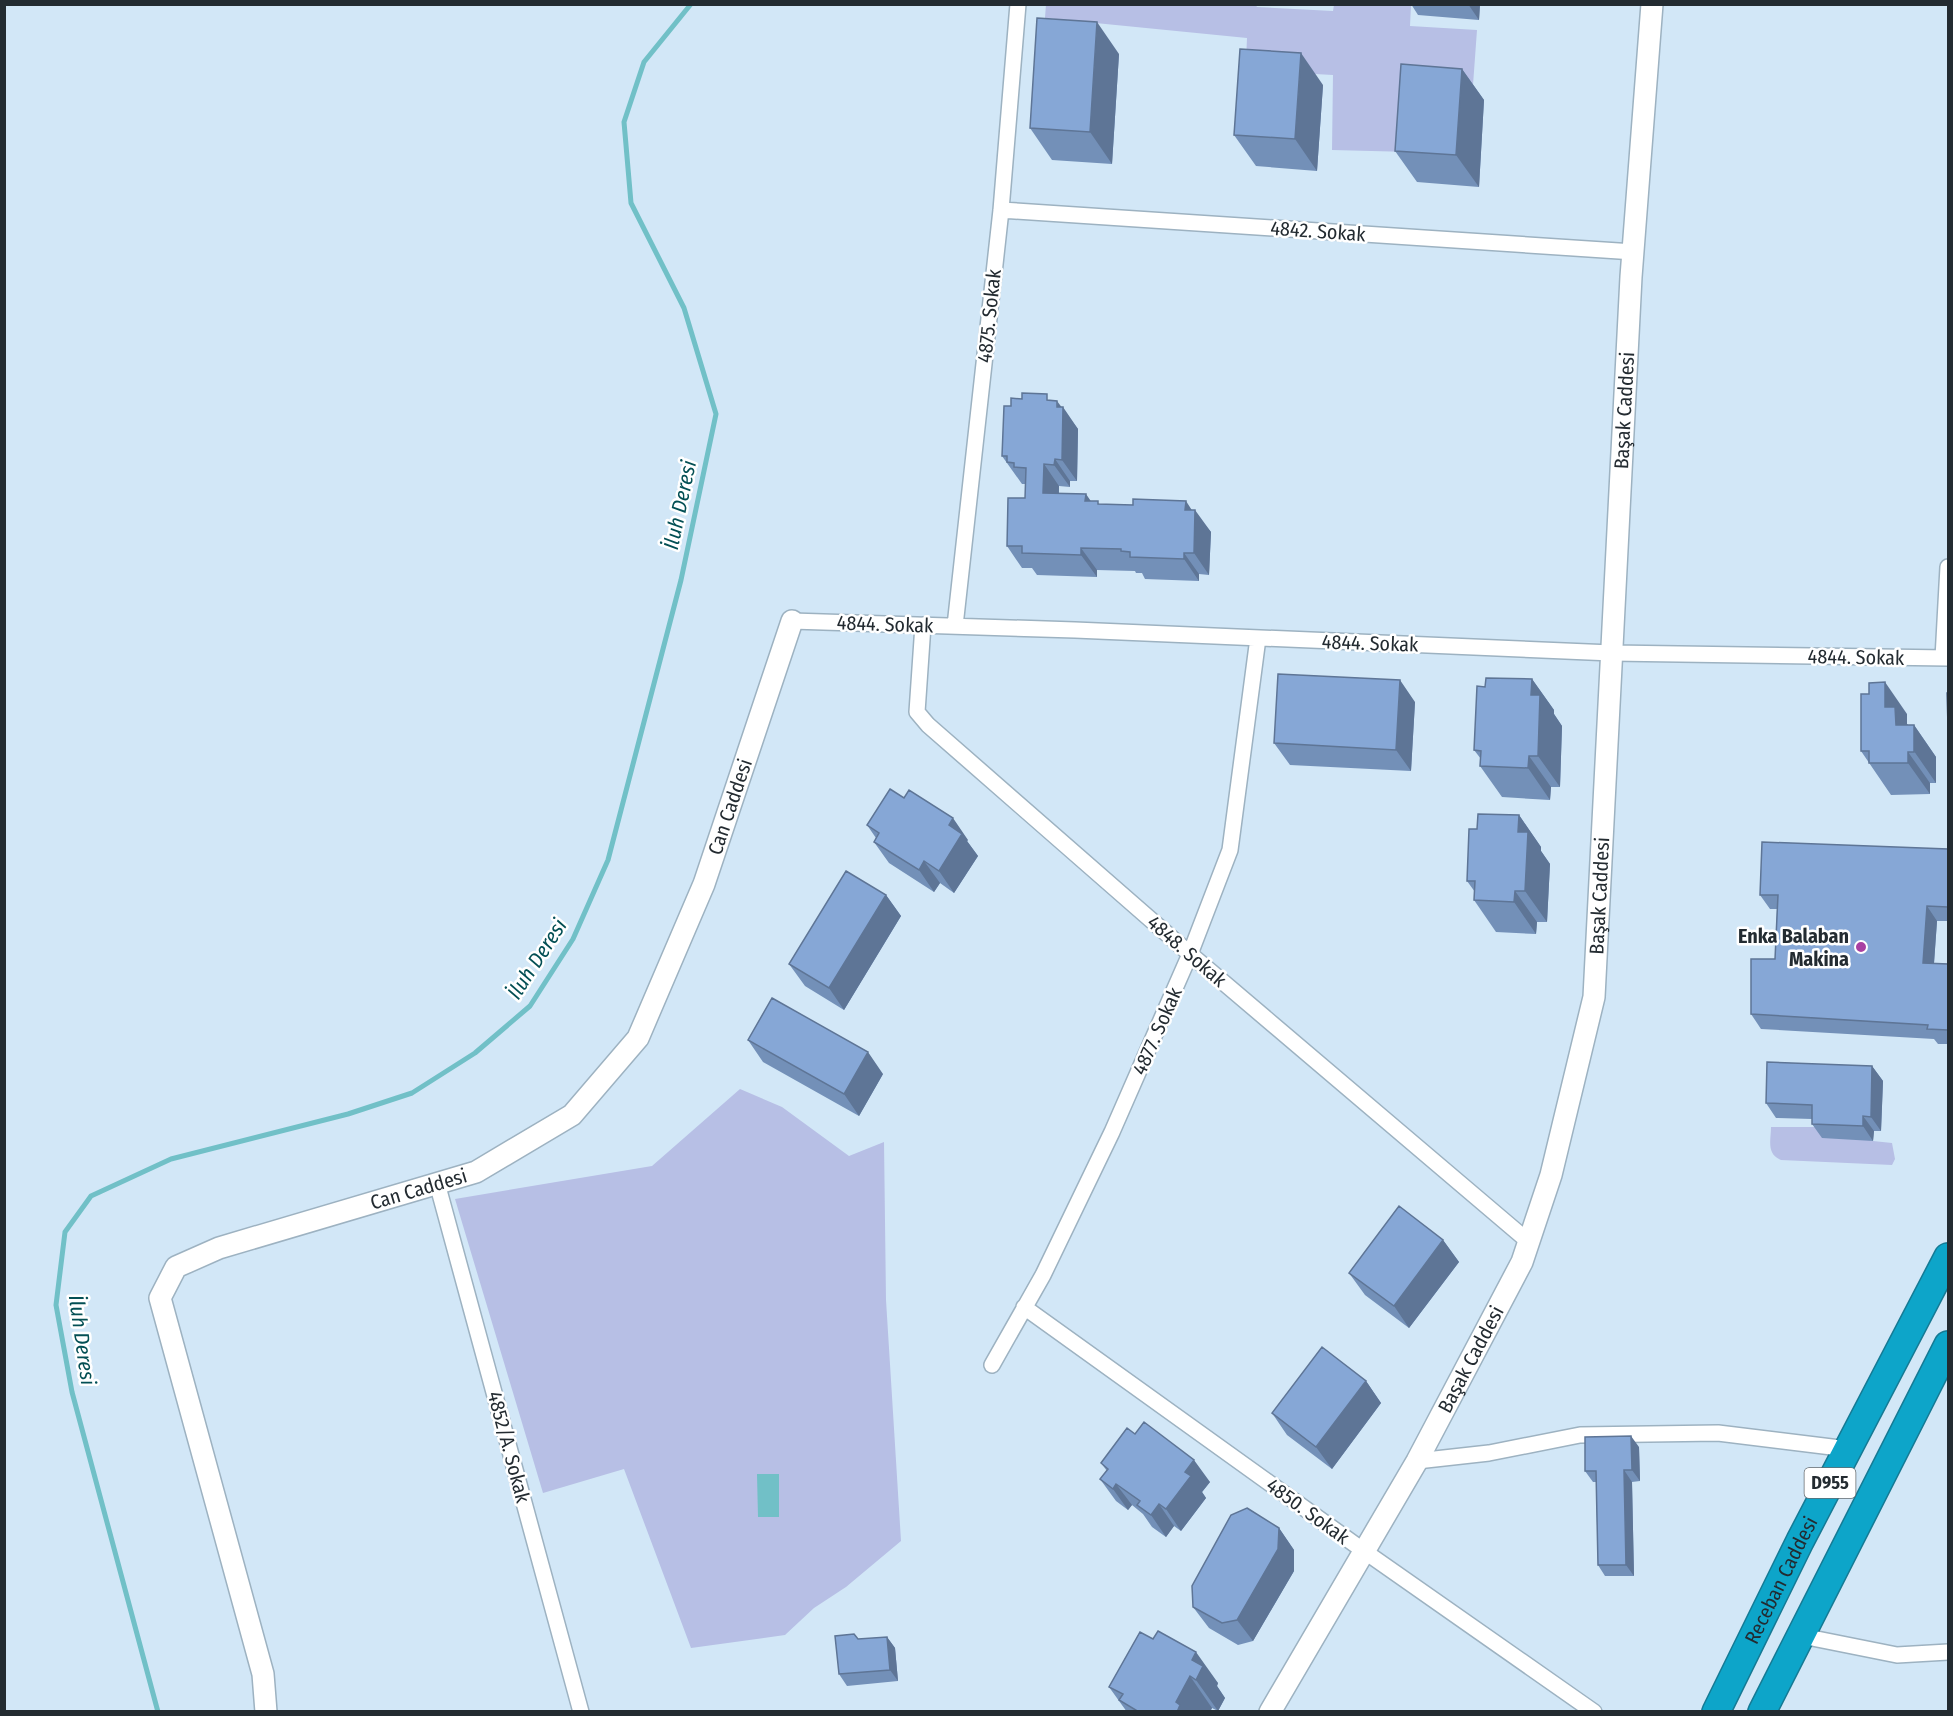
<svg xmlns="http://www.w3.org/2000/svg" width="1953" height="1716" font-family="'Fira Sans Condensed',sans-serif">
<rect width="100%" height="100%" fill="#d2e7f7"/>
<path fill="#b7bfe5" d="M 1046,4 L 1255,4 L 1257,7 L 1333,11 L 1334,5 L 1411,5 L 1410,26 L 1477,30 L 1473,85 L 1411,152 L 1332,150 L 1333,75 L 1259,71 L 1244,109 L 1247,38 L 1045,18 Z
M 740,1089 L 782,1107 L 849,1156 L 884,1142 L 886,1300 L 901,1541 L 846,1587 L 814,1608 L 785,1635 L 691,1648 L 624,1469 L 543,1493 L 455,1199 L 652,1166 Z
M 1771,1127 L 1823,1127 L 1873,1141 L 1892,1143 L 1895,1159 L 1892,1165 L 1781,1160 C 1766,1154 1771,1140 1771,1127 Z"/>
<path fill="#71c0c7" d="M 757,1474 L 779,1474 L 779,1517 L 758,1517 Z"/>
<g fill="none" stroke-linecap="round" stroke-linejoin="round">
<path stroke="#71c0c7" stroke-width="5" d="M 158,1712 L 72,1392 L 56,1305 L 65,1232 L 91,1196 L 171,1159 L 348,1114 L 412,1093 L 475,1053 L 530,1006 L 573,939 L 608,860 L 681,580 L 716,414 L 684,308 L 631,203 L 624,122 L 644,62 L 691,4"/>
<defs>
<path id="street" d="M 1001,210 L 1634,252
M 792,621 L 1075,630 L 1612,653 L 1948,658
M 923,625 L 917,712 L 928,725 L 1190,954 L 1529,1242
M 955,626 L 1001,210 L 1018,4
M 1943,658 L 1948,567
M 437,1183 L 581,1712
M 1024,1307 L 1364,1551 L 1594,1712
M 992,1365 L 1043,1275 L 1112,1132 L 1190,954 L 1230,850 L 1258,638
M 1417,1461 L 1489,1453 L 1580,1435 L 1718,1433 L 1848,1449
M 1802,1636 L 1897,1655 L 1948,1652"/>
<g id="secondary">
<path id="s1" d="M 266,1712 L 263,1674 L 160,1298 L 176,1267 L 219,1248 L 476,1172 L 572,1115 L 638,1038 L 704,884 L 792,621"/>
<path id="s2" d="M 1270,1712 L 1417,1461 L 1522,1262 L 1551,1175 L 1594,997 L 1631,277 L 1652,4"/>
</g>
<g id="highway">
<path id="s3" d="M 1716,1712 L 1800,1541 L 1948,1257"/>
<path d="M 1762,1712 L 1948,1345"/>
</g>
</defs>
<use href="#street" stroke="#9db2c1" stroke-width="18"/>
<use href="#secondary" stroke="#9db2c1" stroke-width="24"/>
<use href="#highway" stroke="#157a94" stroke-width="30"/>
<use href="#street" stroke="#fff" stroke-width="15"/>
<use href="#secondary" stroke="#fff" stroke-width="21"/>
<use href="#highway" stroke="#0da5c9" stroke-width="27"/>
</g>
<path fill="#7390b8" d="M 1411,4 L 1480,4 L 1479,20 L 1418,15 Z
M 1119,54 L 1112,164 L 1052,160 L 1030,128 Z
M 1462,69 L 1484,100 L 1479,187 L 1417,182 L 1395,151 Z
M 1323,85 L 1317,171 L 1256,166 L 1234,135 Z
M 1051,400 L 1061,407 L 1078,429 L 1077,481 L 1070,481 L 1070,487 L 1059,486 L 1059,493 L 1100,504 L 1192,510 L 1211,532 L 1209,575 L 1199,574 L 1199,581 L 1145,579 L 1142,573 L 1136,573 L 1135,571 L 1097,570 L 1097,577 L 1037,575 L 1032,568 L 1022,568 L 1007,546 L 1025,498 L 1025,484 L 1022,484 L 1002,456 L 1011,406 Z
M 1532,679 L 1554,710 L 1554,714 L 1562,726 L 1560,787 L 1551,787 L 1550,800 L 1502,797 L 1480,766 L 1481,759 L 1474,750 L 1485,687 Z
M 1415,702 L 1411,771 L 1290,765 L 1274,743 Z
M 1907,714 L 1907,724 L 1908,725 L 1914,725 L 1936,757 L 1936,783 L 1930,783 L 1930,794 L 1891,795 L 1861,751 Z
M 1519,815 L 1541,847 L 1541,851 L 1550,864 L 1547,922 L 1537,922 L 1536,934 L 1496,932 L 1474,900 L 1475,892 L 1467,881 L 1477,829 Z
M 867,825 L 968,840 L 967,841 L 978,856 L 954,893 L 940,883 L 934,892 L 889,863 L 874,842 L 876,838 Z
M 1948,849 L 1948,921 L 1937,921 L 1934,963 L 1948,964 L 1948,1044 L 1938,1044 L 1934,1039 L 1761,1029 L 1751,1014 L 1775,959 L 1777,909 L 1770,909 L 1760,895 Z
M 886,895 L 901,916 L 844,1010 L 805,986 L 789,964 Z
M 748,1040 L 883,1074 L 859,1116 L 763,1062 Z
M 1872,1066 L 1883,1081 L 1881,1131 L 1874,1131 L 1873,1141 L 1822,1138 L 1812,1124 L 1812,1119 L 1776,1118 L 1766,1103 Z
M 1443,1240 L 1459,1262 L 1409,1328 L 1365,1295 L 1349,1273 Z
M 1366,1381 L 1381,1403 L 1332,1469 L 1287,1435 L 1272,1413 Z
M 1135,1434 L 1210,1482 L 1202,1492 L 1206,1498 L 1181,1531 L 1174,1526 L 1166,1537 L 1152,1527 L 1143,1514 L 1132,1505 L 1128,1510 L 1116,1501 L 1100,1479 L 1107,1471 L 1101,1463 Z
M 1639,1447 L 1640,1481 L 1632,1482 L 1634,1576 L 1605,1576 L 1598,1565 L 1596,1482 L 1593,1482 L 1585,1471 Z
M 1279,1528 L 1294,1550 L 1294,1571 L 1253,1641 L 1238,1645 L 1209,1628 L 1193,1607 Z
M 1140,1632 L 1218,1683 L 1217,1686 L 1225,1698 L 1218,1711 L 1212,1708 L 1210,1712 L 1127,1712 L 1109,1687 Z
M 887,1637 L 895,1648 L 898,1681 L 847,1686 L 839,1674 Z"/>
<path fill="#5e7596" d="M 1468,4 L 1480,4 L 1479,20 Z
M 1097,22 L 1119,54 L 1112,164 L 1090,132 Z
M 1301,53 L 1323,85 L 1317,171 L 1295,139 Z
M 1462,69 L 1484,100 L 1479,187 L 1456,155 Z
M 1057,401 L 1063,409 L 1063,407 L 1078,429 L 1077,481 L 1062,460 Z
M 1055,459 L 1070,481 L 1070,487 L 1054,465 Z
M 1044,464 L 1059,486 L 1058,514 L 1043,493 Z
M 1086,494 L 1101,516 L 1085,501 Z
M 1186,501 L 1195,515 L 1195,510 L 1211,532 L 1209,575 L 1194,553 L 1185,510 Z
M 1081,548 L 1097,570 L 1097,577 L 1081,555 Z
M 1184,553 L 1199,574 L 1199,581 L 1184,559 Z
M 1532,679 L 1554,710 L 1554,714 L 1562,726 L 1560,787 L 1538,756 L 1531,695 Z
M 1400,680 L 1415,702 L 1411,771 L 1396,750 Z
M 1885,682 L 1907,714 L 1907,724 L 1914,734 L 1914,725 L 1936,757 L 1936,783 L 1896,725 L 1885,707 Z
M 1908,752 L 1930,783 L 1930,794 L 1908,763 Z
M 1529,756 L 1551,787 L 1550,800 L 1528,768 Z
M 1519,815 L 1541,847 L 1541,851 L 1550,864 L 1547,922 L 1525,891 L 1518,832 Z
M 953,818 L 968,840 L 967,841 L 978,856 L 954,893 L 939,871 L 949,825 Z
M 924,861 L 940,883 L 934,892 L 919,870 Z
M 1515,891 L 1537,922 L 1536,934 L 1514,902 Z
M 886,895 L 901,916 L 844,1010 L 829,988 Z
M 1927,906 L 1937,921 L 1933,977 L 1923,963 Z
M 868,1052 L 883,1074 L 859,1116 L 844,1094 Z
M 1872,1066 L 1883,1081 L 1881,1131 L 1871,1117 Z
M 1863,1116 L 1874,1131 L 1873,1141 L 1863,1126 Z
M 1443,1240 L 1459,1262 L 1409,1328 L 1394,1306 Z
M 1366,1381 L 1381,1403 L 1332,1469 L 1316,1447 Z
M 1631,1436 L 1639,1447 L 1640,1481 L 1632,1470 Z
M 1194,1460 L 1210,1482 L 1202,1492 L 1206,1498 L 1181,1531 L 1166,1509 L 1185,1472 Z
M 1624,1470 L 1632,1482 L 1634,1576 L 1626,1565 Z
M 1116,1484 L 1132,1505 L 1128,1510 L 1113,1489 Z
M 1159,1504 L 1174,1526 L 1166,1537 L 1151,1515 Z
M 1279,1528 L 1294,1550 L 1294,1571 L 1253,1641 L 1237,1620 Z
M 887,1637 L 895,1648 L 898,1681 L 890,1670 Z
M 1196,1652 L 1218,1683 L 1217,1686 L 1225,1698 L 1218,1711 L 1196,1680 L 1192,1660 Z
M 1190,1676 L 1212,1708 L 1210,1712 L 1177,1712 L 1176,1702 Z"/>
<path fill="#86a7d6" stroke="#5e7596" stroke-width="1.5" d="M 1037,18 L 1097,22 L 1090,132 L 1030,128 Z
M 1240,49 L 1301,53 L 1295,139 L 1234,135 Z
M 1401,64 L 1462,69 L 1456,155 L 1395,151 Z
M 1022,393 L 1047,394 L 1047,400 L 1057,401 L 1057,407 L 1063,407 L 1062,460 L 1055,459 L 1054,465 L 1044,464 L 1043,493 L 1086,494 L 1085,501 L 1098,501 L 1098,504 L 1133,505 L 1133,499 L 1186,501 L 1185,510 L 1195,510 L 1194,553 L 1184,553 L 1184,559 L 1130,557 L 1130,552 L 1121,551 L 1121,549 L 1081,548 L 1081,555 L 1022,553 L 1022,546 L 1007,546 L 1008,498 L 1025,498 L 1026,468 L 1014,467 L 1014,463 L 1007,462 L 1007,456 L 1002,456 L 1004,406 L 1011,406 L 1011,398 L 1022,399 Z
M 1278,674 L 1400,680 L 1396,750 L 1274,743 Z
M 1486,678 L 1532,679 L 1531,695 L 1540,695 L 1538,756 L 1529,756 L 1528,768 L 1480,766 L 1481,751 L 1474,750 L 1477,686 L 1485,687 Z
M 1885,682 L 1885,707 L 1895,707 L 1896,725 L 1914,725 L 1914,752 L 1908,752 L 1908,763 L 1869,763 L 1869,751 L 1861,751 L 1861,694 L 1869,694 L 1869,683 Z
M 1947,693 L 1948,693 L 1948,725 Z
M 890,789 L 904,798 L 909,790 L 953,818 L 949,825 L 962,834 L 939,871 L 924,861 L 919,870 L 874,842 L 879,833 L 867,825 Z
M 1478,814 L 1519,815 L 1518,832 L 1528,832 L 1525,891 L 1515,891 L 1514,902 L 1474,900 L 1475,881 L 1467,881 L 1469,829 L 1477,829 Z
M 1762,842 L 1948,849 L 1948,907 L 1927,906 L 1923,963 L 1948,964 L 1948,1030 L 1927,1029 L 1928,1025 L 1751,1014 L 1751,959 L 1775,959 L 1778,895 L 1760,895 Z
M 846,871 L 886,895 L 829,988 L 789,964 Z
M 772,998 L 868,1052 L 844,1094 L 748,1040 Z
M 1767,1062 L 1872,1066 L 1871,1117 L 1863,1116 L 1863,1126 L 1812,1124 L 1812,1105 L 1766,1103 Z
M 1399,1206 L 1443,1240 L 1394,1306 L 1349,1273 Z
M 1322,1347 L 1366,1381 L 1316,1447 L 1272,1413 Z
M 1144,1422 L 1194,1460 L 1185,1472 L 1191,1476 L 1166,1509 L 1159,1504 L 1151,1515 L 1137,1505 L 1140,1501 L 1116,1484 L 1113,1489 L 1100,1479 L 1108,1469 L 1101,1463 L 1127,1428 L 1135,1434 Z
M 1631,1436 L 1632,1470 L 1624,1470 L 1626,1565 L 1598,1565 L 1596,1471 L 1585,1471 L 1585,1437 Z
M 1247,1508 L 1279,1528 L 1278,1549 L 1237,1620 L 1222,1623 L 1193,1607 L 1192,1586 L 1231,1515 Z
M 1158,1631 L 1196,1652 L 1192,1660 L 1203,1666 L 1196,1680 L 1190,1676 L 1176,1702 L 1180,1705 L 1177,1712 L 1139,1712 L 1119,1700 L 1123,1694 L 1109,1687 L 1140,1632 L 1153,1639 Z
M 854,1634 L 858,1639 L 887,1637 L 890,1670 L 839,1674 L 835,1636 Z"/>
<circle fill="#a940a2" stroke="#fff" stroke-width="2" cx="1861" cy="947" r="6"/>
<g text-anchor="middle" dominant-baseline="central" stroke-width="5" stroke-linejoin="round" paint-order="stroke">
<rect fill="#fff" stroke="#656b6f" stroke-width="1.5" x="1804.5" y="1468" width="51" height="30" rx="4.5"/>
<g font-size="18" font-weight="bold" fill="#232b31">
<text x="1830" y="1483">D955</text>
</g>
<g font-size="20" fill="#232b31" stroke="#fff">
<text transform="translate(1318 231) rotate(4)">4842. Sokak</text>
<text transform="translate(989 316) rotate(-84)">4875. Sokak</text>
<text stroke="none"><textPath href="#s2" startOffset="1378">Başak Caddesi</textPath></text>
<text transform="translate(885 624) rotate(2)">4844. Sokak</text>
<text transform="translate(1370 643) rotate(2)">4844. Sokak</text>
<text transform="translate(1856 657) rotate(1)">4844. Sokak</text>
<text stroke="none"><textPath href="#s1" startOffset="1240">Can Caddesi</textPath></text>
<text stroke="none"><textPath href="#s2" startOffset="892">Başak Caddesi</textPath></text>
<text transform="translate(1187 951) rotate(41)">4848. Sokak</text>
<text transform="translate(1157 1031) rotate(-66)">4877. Sokak</text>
<text stroke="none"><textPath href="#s1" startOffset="718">Can Caddesi</textPath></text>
<text stroke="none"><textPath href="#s2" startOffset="406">Başak Caddesi</textPath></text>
<text transform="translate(509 1447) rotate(75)">4852/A. Sokak</text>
<text transform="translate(1308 1511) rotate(36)">4850. Sokak</text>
<text stroke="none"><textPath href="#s3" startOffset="147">Receban Caddesi</textPath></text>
</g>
<g font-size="20" font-weight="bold" fill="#232b31" stroke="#fff" text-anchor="end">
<text x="1849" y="936">Enka Balaban<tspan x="1849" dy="23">Makina</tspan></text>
</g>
<g font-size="21" font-style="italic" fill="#034f54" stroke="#fff">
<text transform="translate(680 505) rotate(-78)">İluh Deresi</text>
<text transform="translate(537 959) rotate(-57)">İluh Deresi</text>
<text transform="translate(82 1340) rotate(82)">İluh Deresi</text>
</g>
</g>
<rect width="1953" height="1716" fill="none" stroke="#232b31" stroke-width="12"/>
</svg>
